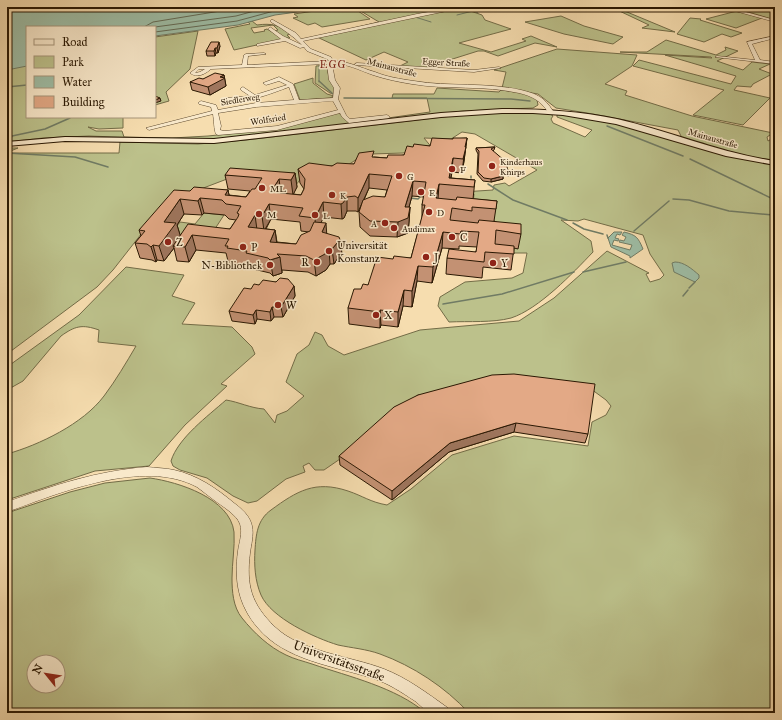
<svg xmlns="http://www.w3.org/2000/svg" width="782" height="720" font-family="'IM FELL Great Primer',serif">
<rect width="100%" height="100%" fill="#f6ddaf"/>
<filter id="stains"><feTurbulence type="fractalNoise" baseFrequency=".005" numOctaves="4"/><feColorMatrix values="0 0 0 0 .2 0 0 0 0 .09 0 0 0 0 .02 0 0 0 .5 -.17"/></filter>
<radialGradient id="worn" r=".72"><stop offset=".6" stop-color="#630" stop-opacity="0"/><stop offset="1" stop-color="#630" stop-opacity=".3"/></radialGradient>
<path fill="#bcc18b" stroke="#736c47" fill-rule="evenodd" d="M 7,7 L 27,27 L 27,117 L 123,117 L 123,128 L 99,129 L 88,127 L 96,131 L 122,131 L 124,137 L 172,138 L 208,136 L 276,129 L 337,113 L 341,114 L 349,122 L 381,119 L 383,121 L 232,139 L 196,140 L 89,136 L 43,138 L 7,142 Z
M 342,7 L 352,7 L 370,19 L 322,27 L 315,23 L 308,25 L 293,18 L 298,17 L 294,14 Z
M 354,7 L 464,7 L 462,8 L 482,15 L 485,20 L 511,29 L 459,43 L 491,52 L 526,41 L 522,39 L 531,36 L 557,47 L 535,43 L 498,56 L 484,51 L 478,51 L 424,68 L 398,67 L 408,62 L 384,52 L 366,60 L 317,37 L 379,22 Z
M 611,7 L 615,7 L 675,32 L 642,28 L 649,25 Z
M 764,7 L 775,7 L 775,20 L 745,11 Z
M 737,11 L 762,18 L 736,28 L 706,19 Z
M 561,16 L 584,26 L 623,37 L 613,44 L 564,34 L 525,22 Z
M 690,18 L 701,19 L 700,20 L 742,33 L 731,37 L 722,34 L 704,42 L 677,34 Z
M 252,21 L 257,25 C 272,23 279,25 291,34 L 287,35 L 290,38 L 285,38 L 274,31 L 278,30 L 273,25 L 251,28 L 254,33 L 265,31 L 264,30 L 267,29 L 284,39 L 234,50 L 225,29 L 250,24 L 248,22 Z
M 198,31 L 190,69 L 166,92 L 169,101 L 155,105 L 155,37 Z
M 666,40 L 716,55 L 726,50 L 725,47 L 738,51 L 717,61 L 743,70 L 752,62 L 770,64 L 759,69 L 772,74 L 753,84 L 751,87 L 737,86 L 734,90 L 770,98 L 743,125 L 693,115 L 724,90 L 633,66 L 639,60 L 731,84 L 736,76 L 665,55 L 712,58 L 711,57 L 620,52 L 647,52 Z
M 557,49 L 637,55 L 632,66 L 605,84 L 627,91 L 625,95 L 692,116 L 773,133 L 767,137 L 768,141 L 775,137 L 775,160 L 756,158 L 775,163 L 775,214 L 772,217 L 775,220 L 775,713 L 469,713 C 445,687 413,666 380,654 C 366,649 352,648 338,645 C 315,638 271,618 261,595 C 255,581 254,565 255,550 C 256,535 257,520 271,510 C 297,491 315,480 348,491 C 363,496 370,502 387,505 L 411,489 L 452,455 L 514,436 L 588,446 L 592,422 L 606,415 L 611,406 L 606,400 L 591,389 L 340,459 L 324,470 L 315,470 L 309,463 L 303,466 L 305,472 L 286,479 L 257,501 L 248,503 L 233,496 L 207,478 L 180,470 L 173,466 L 171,461 C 178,438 208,416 226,400 C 239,402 250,408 264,409 L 275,423 L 277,415 L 287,411 L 304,396 L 286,382 L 297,354 L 309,345 L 315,332 L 322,335 L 328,346 L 344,355 L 420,330 L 519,321 L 554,298 L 607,251 L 649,273 L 646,274 L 650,282 L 660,279 L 664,275 L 650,254 L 643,235 L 584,219 L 578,221 L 561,220 L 591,241 L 593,252 C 573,273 539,309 511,318 C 492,323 469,321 449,322 L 438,306 L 440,297 L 465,282 L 512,278 L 523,273 L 527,253 L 512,253 C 496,237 470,219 474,194 L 462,192 L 493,190 L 494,185 L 505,183 L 509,186 L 537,170 L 475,134 L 462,132 L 451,139 L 424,138 L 433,149 L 403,153 L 371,154 L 360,157 L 348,165 L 308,169 L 296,185 L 227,179 L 185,195 L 149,224 L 113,270 L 97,287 L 7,354 L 7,148 L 18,148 L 8,152 L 10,153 L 119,153 L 120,142 L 198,144 L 246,140 L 486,112 L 549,113 L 553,116 L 551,119 L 553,123 L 585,137 L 592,130 L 557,117 L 557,112 L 585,115 L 682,138 L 678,130 L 587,113 L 556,108 L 538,94 L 502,88 L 506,72 L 494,70 Z
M 328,65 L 328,73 L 335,89 L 334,94 L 330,93 L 315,83 L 316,66 Z
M 313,78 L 313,83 L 327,94 L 334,96 L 330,98 L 300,100 L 294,84 Z
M 437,88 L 499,92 L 501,90 L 529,94 L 537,100 L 538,105 L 533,108 L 463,111 L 390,119 L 388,118 L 430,112 L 427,98 L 392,98 L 393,94 L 434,94 Z
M 204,213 L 224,215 L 207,241 L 169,237 L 180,222 L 195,224 Z
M 126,267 L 184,275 L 172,296 L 195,303 L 182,324 L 232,327 L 252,347 L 255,354 L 221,384 L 227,386 L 185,425 L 149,466 L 95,471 L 7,500 L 7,454 C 39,445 83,424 104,396 C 116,380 126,363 136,346 L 98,342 L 99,330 C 82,324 75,326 61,336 L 23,381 L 7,390 L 7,367 L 79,315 Z
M 150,478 C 178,482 230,498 234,532 C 235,547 232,563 232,578 C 232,591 233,607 242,618 C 254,633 269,647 286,655 C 294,659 303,661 312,664 C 350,677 395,687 426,713 L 7,713 L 7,513 L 70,492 L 105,483 ZM 34,662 L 58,662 L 58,686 L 34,686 Z"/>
<path fill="#9ebda5" stroke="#707b64" d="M 7,7 L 334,7 L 275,15 L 238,25 L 155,36 L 155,27 L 27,27 L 27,66 L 7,70 Z
M 614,232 L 622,232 L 620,235 L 617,234 L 615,238 L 619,239 L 618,241 L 614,240 L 612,245 L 630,250 L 632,245 L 619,242 L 620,240 L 624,241 L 626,237 L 622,235 L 624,232 C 636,235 638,237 643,249 L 630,258 L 630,256 L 611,247 L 608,238 Z
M 675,262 C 684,262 692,269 699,275 L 699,278 L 695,282 L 674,272 L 672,263 Z"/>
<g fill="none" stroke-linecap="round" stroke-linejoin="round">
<path stroke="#646a54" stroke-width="1" d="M 144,27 L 153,22 L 245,7
M 155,27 L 236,16 L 269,7
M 155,32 L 237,21 L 274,11 L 307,7"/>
<path stroke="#707b64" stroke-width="1" d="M 456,9 L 466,7 L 478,13
M 457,15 L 473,11
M 415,17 L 431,22
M 319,66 L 319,82"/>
<path stroke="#707b64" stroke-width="1.5" d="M 319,81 L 333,94
M 7,87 L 27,85
M 344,98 L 511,99 L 530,101
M 607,126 L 683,156
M 10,141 L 12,136 L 45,129 L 70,118
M 7,153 L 75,157 L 108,167
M 690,159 L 775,200
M 471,176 L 471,178
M 488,184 L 513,200 L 567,220
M 410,198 L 418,199 L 422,195
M 673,199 L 689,200 L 729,211 L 773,215
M 573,223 L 584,229 L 603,234
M 634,231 L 669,201
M 607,235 L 608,238
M 583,272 L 626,262
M 689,288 L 695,282
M 683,296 L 688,290
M 443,304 L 502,294 L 574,272"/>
<defs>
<path id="minor" d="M 457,7 L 466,7 L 303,41 L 311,49 L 331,57 L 333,61 C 348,61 361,68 375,72 C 387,77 400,79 414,81 C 449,87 486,82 521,90 C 537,94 544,97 553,111 L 552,112 L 548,112 C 541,101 532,96 519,93 C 484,85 447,90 412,84 C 399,82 385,79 373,75 C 359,70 346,63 332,64 L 335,80 L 340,88 L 338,99 L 346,115 L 350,119 L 387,115 L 390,117 L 389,118 L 349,123 L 342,117 L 340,113 L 277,130 L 218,135 L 216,134 C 214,130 214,120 213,114 L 149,130 L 146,128 L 212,111 L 211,107 L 199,104 L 198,103 L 201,101 L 216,105 L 218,110 L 256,103 L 294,100 L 289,87 C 275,92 236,108 222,100 L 225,98 L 250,96 L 241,90 L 241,88 L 243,87 L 255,95 L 287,85 L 279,81 L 266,85 L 263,83 L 279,77 L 293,84 L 299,100 L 333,98 L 334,88 L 329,80 L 327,64 L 211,69 C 204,75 197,78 190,73 L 198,67 L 242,65 L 244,55 L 246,54 L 264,53 L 266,54 L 248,56 L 247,65 L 329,61 L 327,59 L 307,51 L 304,47 L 300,48 L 285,41 L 257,46 L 257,44 L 281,39 L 268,29 L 270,27 L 283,36 L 302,45 C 293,36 283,29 271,22 L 271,20 L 273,20 L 296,33 L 301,39 L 417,14 ZM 199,69 L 205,69 L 200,72 L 195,73 ZM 333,101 L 338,110 L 277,126 L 224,131 L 220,130 L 221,126 L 218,113 L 256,107 Z
M 750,7 L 757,7 L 742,11 L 775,20 L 775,22 L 735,11 Z
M 775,36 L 775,38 L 752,44 L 760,60 L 775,62 L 775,64 L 715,57 L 717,56 L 755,60 L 747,42 Z
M 357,63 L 474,70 L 499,67 L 501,68 L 474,72 L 355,65 L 355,64 Z
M 147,467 C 155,468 165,468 174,470 C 197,475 216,488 234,503 C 242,509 250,516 252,526 C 254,535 251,545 250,553 C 246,585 251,604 275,627 C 301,652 350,656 384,669 C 407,678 427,693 448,708 L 450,713 C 445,713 437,714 432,713 C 426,712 419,704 415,701 C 401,692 388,683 372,678 C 333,666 285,660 258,628 C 238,605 234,580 238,551 C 239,543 243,533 240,524 C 237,515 222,506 214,500 C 208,496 203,491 197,487 C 143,458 59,493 7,512 L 7,502 C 55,485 96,471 147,467 Z"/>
<path id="secondary" d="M 502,109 C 541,109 579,111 617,119 C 670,131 720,153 775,161 L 775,165 L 726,156 L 616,124 L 563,115 L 533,113 L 502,113 L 441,117 L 214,143 L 65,141 L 7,146 L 7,142 L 65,137 L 214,139 L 441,113 Z"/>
</defs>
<use href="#minor" stroke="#5d492e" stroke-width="1"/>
<use href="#secondary" stroke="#2a1803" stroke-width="2"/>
<use href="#minor" fill="#f9e9cb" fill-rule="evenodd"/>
<use href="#secondary" fill="#f9e9cb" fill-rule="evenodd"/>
</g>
<path fill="#c39173" stroke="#2a1803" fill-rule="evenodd" d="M 220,46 L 218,53 L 216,53 L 215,56 L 207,56 L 206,51 Z
M 224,75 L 226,86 L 210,95 L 192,90 L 190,82 Z
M 467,138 L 464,161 L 462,173 L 452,172 L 451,178 L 475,180 L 473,199 L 497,201 L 494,221 L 521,234 L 518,249 L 514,248 L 511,270 L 483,267 L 482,278 L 446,274 L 447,258 L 476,252 L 477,247 L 459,246 L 459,249 L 442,248 L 432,283 L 417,281 L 412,307 L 403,306 L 398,327 L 381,325 L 380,328 L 349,324 L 348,308 L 361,289 L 368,285 L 393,259 L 411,258 L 422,218 L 422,205 L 424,197 L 412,196 L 409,207 L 410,207 L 409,222 L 408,233 L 397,237 L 370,236 L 360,227 L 359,212 L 362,204 L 358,212 L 356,211 L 347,211 L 344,218 L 342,219 L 324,217 L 321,222 L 327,234 L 341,242 L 342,257 L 338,258 L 334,264 L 330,264 L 326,270 L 316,276 L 308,272 L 282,270 L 282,273 L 273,276 L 270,273 L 249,268 L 248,266 L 230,263 L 230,262 L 228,261 L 226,253 L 196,250 L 189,262 L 177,261 L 174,248 L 164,261 L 157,260 L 156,262 L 152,260 L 140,258 L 135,243 L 141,236 L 139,230 L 190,191 L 228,190 L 229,195 L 246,197 L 250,191 L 228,189 L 225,175 L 295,173 L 297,187 L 293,194 L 301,195 L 304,189 L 300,183 L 298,169 L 354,164 L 374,157 L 387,158 L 404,155 L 413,147 L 430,146 L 453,139 ZM 369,188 L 387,190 L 385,197 L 364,200 ZM 204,213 L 225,215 L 229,219 L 236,220 L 230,229 L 180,235 L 177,225 L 184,214 L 202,215 ZM 271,219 L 300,222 L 301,231 L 309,232 L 296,244 L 277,242 L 275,230 L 266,229 Z
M 495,147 L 494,150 L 493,151 L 509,173 L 509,176 L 503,175 L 503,179 L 491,182 L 483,181 L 477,174 L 478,154 L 476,150 L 476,148 Z
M 276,282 L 294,286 L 295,296 L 283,317 L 274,317 L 271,321 L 257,319 L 255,324 L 232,321 L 229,311 L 251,289 L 259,285 Z
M 418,395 L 588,434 L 585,443 L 514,432 L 449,452 L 392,500 L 340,465 L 339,456 Z"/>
<path fill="#9f765e" stroke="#2a1803" d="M 219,42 L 220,46 L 218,53 L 217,48 Z
M 215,48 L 216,53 L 215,56 L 214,51 Z
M 224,75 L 226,86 L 210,95 L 208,87 L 220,77 Z
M 160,98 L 161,101 L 155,103 L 155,100 Z
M 467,138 L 464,161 L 462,173 L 465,147 Z
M 453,158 L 452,172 L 449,185 L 449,178 Z
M 295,173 L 297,187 L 293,195 L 291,180 Z
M 369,174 L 369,188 L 358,212 L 358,198 Z
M 503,176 L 503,179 L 491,182 L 491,179 Z
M 279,179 L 281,194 L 271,192 Z
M 413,181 L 412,196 L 406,218 L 410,207 L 409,222 L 408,233 L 397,237 L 398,222 L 405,207 Z
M 439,184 L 438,199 L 436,198 Z
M 228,190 L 231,205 L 225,195 Z
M 347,197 L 347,211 L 344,218 L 342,219 L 341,204 Z
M 200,198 L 204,213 L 202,215 L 198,201 Z
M 180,199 L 184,214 L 177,225 L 181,238 L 173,246 L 174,248 L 164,261 L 159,246 L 164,222 Z
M 323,202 L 324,217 L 316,232 L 315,218 Z
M 269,204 L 271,219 L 264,231 L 262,216 Z
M 255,215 L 257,230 L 248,227 Z
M 326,223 L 327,238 L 322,232 Z
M 275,230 L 277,245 L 270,242 Z
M 443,232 L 442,248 L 432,283 L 433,267 Z
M 192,235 L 196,250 L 189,262 L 185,247 Z
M 341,242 L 342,257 L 338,258 L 334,264 L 332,249 L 337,243 Z
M 153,245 L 157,260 L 156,262 L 151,247 Z
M 329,249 L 330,264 L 326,270 L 316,276 L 314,260 Z
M 280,257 L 282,273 L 273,276 L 270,260 Z
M 418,266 L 417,281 L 412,307 L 412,291 Z
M 294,286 L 295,296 L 283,317 L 281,307 Z
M 404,290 L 403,306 L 398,327 L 398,312 Z
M 272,307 L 274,317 L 271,321 L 270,312 Z
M 256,310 L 257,319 L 255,324 L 253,315 Z
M 380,310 L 381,325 L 380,328 Z
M 516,423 L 514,432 L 449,452 L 392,500 L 392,491 L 450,443 Z"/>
<path fill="#e3a986" stroke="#2a1803" d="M 211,42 L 219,42 L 217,48 L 215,48 L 214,51 L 206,51 Z
M 215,73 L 224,75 L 220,77 L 225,78 L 208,87 L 190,82 L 199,78 L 203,79 Z
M 155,96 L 160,98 L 155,100 Z
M 432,138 L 453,139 L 453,138 L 467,138 L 465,147 L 466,147 L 463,159 L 453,158 L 449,178 L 475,180 L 474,187 L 439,184 L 436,198 L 456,200 L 457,197 L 497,201 L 496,209 L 472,207 L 472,211 L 452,208 L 450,220 L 478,223 L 479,220 L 521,224 L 521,234 L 496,230 L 495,244 L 514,246 L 514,254 L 485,252 L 484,262 L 447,258 L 449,249 L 476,252 L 479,232 L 461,231 L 460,234 L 443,232 L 433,267 L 418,266 L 412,291 L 404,290 L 398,312 L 380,310 L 380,312 L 348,308 L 354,289 L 361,289 L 363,284 L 368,285 L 377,257 L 393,259 L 394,256 L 411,258 L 425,205 L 422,205 L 426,182 L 413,181 L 405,207 L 410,207 L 408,218 L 398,222 L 370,221 L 359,212 L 363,200 L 373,196 L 385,197 L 392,176 L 369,174 L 358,198 L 355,196 L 347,197 L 343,203 L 341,204 L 323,202 L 315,218 L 299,216 L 303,208 L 269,204 L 262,216 L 255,215 L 248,227 L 275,230 L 270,242 L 296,244 L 301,235 L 310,231 L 314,222 L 326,223 L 322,232 L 339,237 L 341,242 L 337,243 L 332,249 L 329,249 L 325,254 L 314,260 L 306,256 L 277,254 L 280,257 L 270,260 L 268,258 L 246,253 L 247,251 L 227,248 L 228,246 L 225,246 L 229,239 L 192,235 L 185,247 L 173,246 L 188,224 L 230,229 L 238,217 L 239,214 L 237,213 L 241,206 L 226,204 L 222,200 L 200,198 L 198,201 L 180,199 L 164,222 L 176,223 L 159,246 L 153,245 L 151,247 L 147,244 L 135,243 L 145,231 L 139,230 L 174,190 L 190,191 L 194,187 L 228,190 L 225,195 L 246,197 L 252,189 L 255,189 L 262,178 L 225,175 L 230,168 L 295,173 L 291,180 L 279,179 L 271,192 L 301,195 L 304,189 L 305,179 L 298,169 L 309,163 L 332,166 L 337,163 L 354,164 L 359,153 L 374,151 L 372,157 L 387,158 L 388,155 L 404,155 L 407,146 L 413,147 L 414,144 L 430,146 Z
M 495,147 L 491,149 L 505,161 L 509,173 L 504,172 L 503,176 L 491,179 L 484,178 L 478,172 L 479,151 L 476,148 Z
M 280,278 L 288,279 L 294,286 L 281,307 L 272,307 L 270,312 L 256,310 L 253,315 L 229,311 L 244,288 L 251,289 L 254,284 L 259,285 L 263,280 L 276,282 Z
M 514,374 L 595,384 L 588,434 L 516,423 L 450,443 L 392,491 L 339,456 L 394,407 L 418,395 L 492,375 Z"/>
<g fill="#8f2418" stroke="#f9e9cb" stroke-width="1.5">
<circle cx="492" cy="166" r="4"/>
<circle cx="452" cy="169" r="4"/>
<circle cx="399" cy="176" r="4"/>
<circle cx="262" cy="188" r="4"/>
<circle cx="421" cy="192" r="4"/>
<circle cx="332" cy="195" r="4"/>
<circle cx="429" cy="212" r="4"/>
<circle cx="259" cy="214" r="4"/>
<circle cx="315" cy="215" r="4"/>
<circle cx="385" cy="223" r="4"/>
<circle cx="394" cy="228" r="4"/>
<circle cx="452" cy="237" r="4"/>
<circle cx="168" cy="242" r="4"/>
<circle cx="243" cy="247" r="4"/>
<circle cx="329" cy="251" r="4"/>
<circle cx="426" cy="257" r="4"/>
<circle cx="317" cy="262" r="4"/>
<circle cx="493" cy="263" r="4"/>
<circle cx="270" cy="265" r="4"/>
<circle cx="278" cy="305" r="4"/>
<circle cx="376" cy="315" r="4"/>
</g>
<g text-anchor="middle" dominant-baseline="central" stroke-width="3" stroke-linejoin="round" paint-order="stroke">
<g font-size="9" fill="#2a1803" stroke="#f9e9cb">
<text transform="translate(446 62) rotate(3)">Egger Straße</text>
<text transform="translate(392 67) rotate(15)">Mainaustraße</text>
<text transform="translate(240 99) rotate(-9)">Siedlerweg</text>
<text transform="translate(268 119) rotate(-9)">Wolfsried</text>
<text transform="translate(713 138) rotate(16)">Mainaustraße</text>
</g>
<g font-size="9" fill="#2a1803" stroke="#f9e9cb" text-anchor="start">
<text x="500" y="161">Kinderhaus<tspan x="500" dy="10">Knirps</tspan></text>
<text x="460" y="169">F</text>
<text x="407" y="176">G</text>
<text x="270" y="188">ML</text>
<text x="429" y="192">E</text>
<text x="340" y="195">K</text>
<text x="437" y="212">D</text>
<text x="267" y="214">M</text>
<text x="323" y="215">L</text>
<text x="377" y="223" text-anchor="end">A</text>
<text x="402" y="228">Audimax</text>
</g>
<g font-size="11" letter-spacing="1" fill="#7a1f14" stroke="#f9e9cb">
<text x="333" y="64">EGG</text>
</g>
<g font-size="11" fill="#2a1803" stroke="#f9e9cb" text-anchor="start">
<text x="460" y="237">C</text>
<text x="176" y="242">Z</text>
<text x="337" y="245">Universität<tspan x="337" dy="13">Konstanz</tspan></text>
<text x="251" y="247">P</text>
<text x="434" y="257">J</text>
<text x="309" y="262" text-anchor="end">R</text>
<text x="501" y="263">Y</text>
<text x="262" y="265" text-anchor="end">N-Bibliothek</text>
<text x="286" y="305">W</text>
<text x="384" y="315">X</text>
</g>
<g font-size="13" fill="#2a1803" stroke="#f9e9cb">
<text transform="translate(339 661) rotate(20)">Universitätsstraße</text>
</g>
</g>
<rect width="782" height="720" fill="none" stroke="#f6ddaf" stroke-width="24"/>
<rect x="8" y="8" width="766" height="704" fill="none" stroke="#2a1803" stroke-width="2"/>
<rect x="12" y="12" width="758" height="696" fill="none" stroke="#2a1803"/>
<rect x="26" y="26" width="130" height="92" fill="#f9e9cb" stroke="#a6957b"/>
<rect x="34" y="39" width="20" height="6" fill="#f9e9cb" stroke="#a6957b"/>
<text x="62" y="46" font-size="12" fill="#2a1803">Road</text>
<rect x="34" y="56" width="20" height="12" fill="#bcc18b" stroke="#a6957b"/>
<text x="62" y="66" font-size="12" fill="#2a1803">Park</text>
<rect x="34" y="76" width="20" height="12" fill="#9ebda5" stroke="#a6957b"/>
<text x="62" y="86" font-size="12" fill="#2a1803">Water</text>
<rect x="34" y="96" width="20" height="12" fill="#e3a986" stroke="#a6957b"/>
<text x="62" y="106" font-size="12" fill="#2a1803">Building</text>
<g transform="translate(46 674) rotate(300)"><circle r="19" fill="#f9e9cb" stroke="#a6957b"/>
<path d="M0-3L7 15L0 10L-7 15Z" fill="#8f2418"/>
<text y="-6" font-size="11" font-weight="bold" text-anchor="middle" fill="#2a1803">N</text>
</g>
<rect width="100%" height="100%" filter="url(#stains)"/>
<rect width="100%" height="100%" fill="url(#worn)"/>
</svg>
